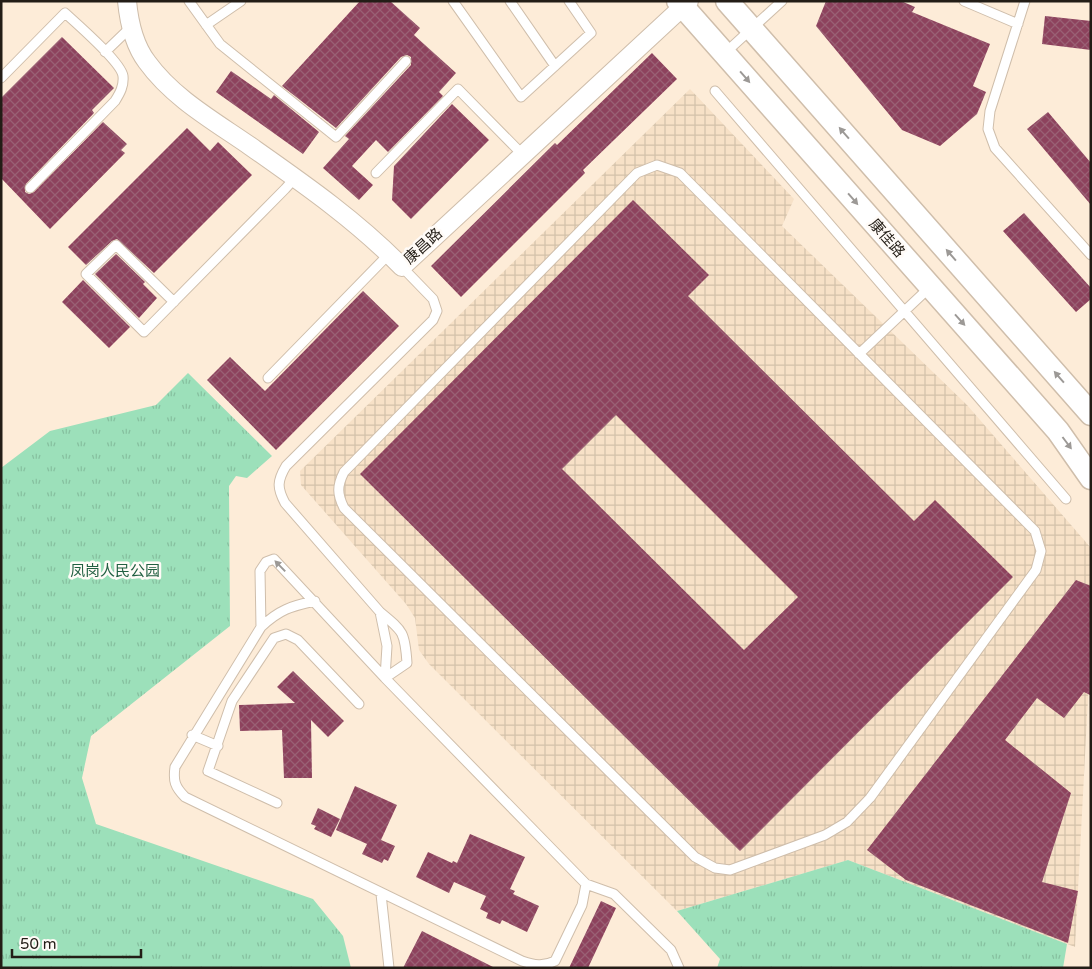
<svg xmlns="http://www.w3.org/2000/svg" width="1092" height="969" font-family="'Varela Round','Noto Sans SC',sans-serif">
<defs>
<pattern id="industrial-grid" width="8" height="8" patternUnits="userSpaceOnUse" patternTransform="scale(1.25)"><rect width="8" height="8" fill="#f7e1c7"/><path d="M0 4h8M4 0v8" fill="none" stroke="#d3c1aa"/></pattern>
<pattern id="park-tufts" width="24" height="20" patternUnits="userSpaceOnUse" patternTransform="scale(1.25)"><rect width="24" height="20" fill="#9ce0ba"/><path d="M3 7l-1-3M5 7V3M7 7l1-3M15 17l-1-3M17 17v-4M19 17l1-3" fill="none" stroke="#86c09f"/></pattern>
<pattern id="building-cross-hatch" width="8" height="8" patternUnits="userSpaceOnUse" patternTransform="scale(1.25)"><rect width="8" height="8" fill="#8d425d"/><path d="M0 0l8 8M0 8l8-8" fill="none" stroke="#996074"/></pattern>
</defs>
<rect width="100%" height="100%" fill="#fdecd8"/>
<path fill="url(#industrial-grid)" d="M 690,89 L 794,199 L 782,226 L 967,405 L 1091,548 L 1091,641 L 1075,947 L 848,860 L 677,911 L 429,664 L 419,650 L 415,618 L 406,604 L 301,485 L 300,471 Z"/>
<path fill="url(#park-tufts)" d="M 188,373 L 272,456 L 247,478 L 236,476 L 229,486 L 230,626 L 91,736 L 82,778 L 96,824 L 313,899 L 343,936 L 351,968 L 1,968 L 1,468 L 50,431 L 156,405 Z
M 848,860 L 1067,944 L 1063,968 L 717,968 L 720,959 L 677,911 Z"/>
<path fill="url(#building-cross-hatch)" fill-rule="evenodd" d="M 360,1 L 390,1 L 420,28 L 414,35 L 456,73 L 439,92 L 443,96 L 388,152 L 376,140 L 352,166 L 373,185 L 359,200 L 323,168 L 349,139 L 345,136 L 411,65 L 411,57 L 407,55 L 401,57 L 336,128 L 282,86 Z
M 826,1 L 901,1 L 915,7 L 912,12 L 990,44 L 973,86 L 986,92 L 977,114 L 940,146 L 902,130 L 816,26 Z
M 1045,16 L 1091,21 L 1091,50 L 1042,44 Z
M 62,37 L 114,88 L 92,110 L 94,113 L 26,184 L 25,192 L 29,194 L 34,192 L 103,122 L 127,144 L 121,150 L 125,153 L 50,229 L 1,178 L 1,98 Z
M 652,53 L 677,79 L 583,170 L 585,173 L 461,297 L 431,266 L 555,143 L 557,145 Z
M 231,71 L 271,99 L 274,95 L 319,132 L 303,154 L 216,92 Z
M 452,104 L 489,140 L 411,219 L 392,200 L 394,166 Z
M 1048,112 L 1091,163 L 1091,205 L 1027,129 Z
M 187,128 L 210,151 L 218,142 L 252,175 L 154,273 L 117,239 L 112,241 L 86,265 L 68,247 Z
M 633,200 L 709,275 L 688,296 L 914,521 L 935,500 L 1013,577 L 740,851 L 360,474 ZM 616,415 L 798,597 L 744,650 L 562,469 Z
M 1024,213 L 1091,288 L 1091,299 L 1076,312 L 1003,231 Z
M 116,254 L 145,282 L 143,284 L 157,298 L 139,318 L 95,274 Z
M 83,280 L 130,327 L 109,348 L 62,302 Z
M 363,291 L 399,326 L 276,450 L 207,380 L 230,357 L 265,391 Z
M 1076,580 L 1091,586 L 1090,695 L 1084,692 L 1064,718 L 1037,698 L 1005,740 L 1071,793 L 1042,882 L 1078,891 L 1068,943 L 906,880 L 867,850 Z
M 293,671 L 344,721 L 328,737 L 311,720 L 312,778 L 284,778 L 282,730 L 240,731 L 239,705 L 295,703 L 277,687 Z
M 355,786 L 397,805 L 381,840 L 395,846 L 388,861 L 384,859 L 382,863 L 362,854 L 367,844 L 336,830 Z
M 318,808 L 340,819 L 331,837 L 314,829 L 316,826 L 311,824 Z
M 470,834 L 525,857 L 510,889 L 515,891 L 513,894 L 539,906 L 527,932 L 502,920 L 500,924 L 486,918 L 488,913 L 480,909 L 486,896 L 454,882 L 449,893 L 416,877 L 428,852 L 452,863 L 453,861 L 457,863 Z
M 601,901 L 616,908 L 588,968 L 569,968 Z
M 422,931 L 495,968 L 403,968 Z"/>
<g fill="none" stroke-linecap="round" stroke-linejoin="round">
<defs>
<path id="service" d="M 189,1 L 220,44 L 336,137 L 406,61
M 453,1 L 521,97 L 591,33 L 569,1
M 510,1 L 555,66
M 964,1 L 1018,24
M 1025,1 L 990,111 L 988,129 L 995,148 L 1091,255
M 206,25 L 241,1
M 105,52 L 131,27
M 725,53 L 782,1
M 1,78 L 65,13 C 77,24 121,62 123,76 C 124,86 120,93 115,101 L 30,188
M 715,91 L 1066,499
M 657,165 L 680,173 L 1035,531 L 1041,551 L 1036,570 L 870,798 L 847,822 L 825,835 L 730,870 L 715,868 L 695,857 L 344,508 C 337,494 337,486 344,472 L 637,173 Z
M 376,173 L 458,89 L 523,155
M 174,302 L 116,245 L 86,274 L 144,332 L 285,189 L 295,178
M 859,354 L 930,287
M 268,378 L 389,254
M 380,612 L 285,503 C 277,488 277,481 286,466 L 433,320 L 437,311 L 433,299 L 402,267
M 380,612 C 403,631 405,632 407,663 L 385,678 L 387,646 Z
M 261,627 L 260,571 L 266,562 L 274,559 L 385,678 L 586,884 L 582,905 L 555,961 C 543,967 534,965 522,961 L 185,797 C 175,787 173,781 175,767 L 261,627 C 279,610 291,606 315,601
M 192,735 L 218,746
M 277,803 L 208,771 L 232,701 L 274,638 L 286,634 L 298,640 L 359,704
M 586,884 L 614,894 L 671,950 L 679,968
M 381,894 L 389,968"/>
<path id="minor" d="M 127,1 C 129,22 134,45 147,62 C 173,98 214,121 250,146 C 304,184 356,220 402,267 L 689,1"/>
<path id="tertiary" d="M 678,1 L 1058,431 L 1091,478
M 727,1 L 1091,414"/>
</defs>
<use href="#service" stroke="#cfbeab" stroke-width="11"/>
<use href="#minor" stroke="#cfbeab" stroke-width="20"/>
<use href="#tertiary" stroke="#cfbeab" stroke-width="25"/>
<use href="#service" stroke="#fff" stroke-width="9"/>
<use href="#minor" stroke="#fff" stroke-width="18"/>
<use href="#tertiary" stroke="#fff" stroke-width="22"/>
</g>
<defs><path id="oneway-solid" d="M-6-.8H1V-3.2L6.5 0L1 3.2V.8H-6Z" transform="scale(1.25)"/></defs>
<g fill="#9c9996">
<use href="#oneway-solid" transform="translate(745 77) rotate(49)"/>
<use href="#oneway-solid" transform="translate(844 133) rotate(-131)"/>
<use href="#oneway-solid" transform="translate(853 199) rotate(49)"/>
<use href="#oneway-solid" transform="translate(951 255) rotate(-131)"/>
<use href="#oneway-solid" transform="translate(960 320) rotate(48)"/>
<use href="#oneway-solid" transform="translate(1059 377) rotate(-131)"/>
<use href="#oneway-solid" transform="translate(1067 443) rotate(53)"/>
<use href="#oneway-solid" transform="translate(280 566) rotate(-134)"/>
</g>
<g text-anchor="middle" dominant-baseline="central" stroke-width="5" stroke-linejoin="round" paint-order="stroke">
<g font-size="15" fill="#231d16" stroke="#fffbf7">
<text transform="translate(887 238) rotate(49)">康佳路</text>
<text transform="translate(423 246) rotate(-42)">康昌路</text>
</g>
<g font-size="15" fill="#226042" stroke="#fffbf7">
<text x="115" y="571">凤岗人民公园</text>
</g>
</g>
<rect width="1092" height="969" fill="none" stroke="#231d16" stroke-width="5"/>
<path d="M12 949v8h129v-8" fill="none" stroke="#231d16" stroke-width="2.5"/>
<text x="20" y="949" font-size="15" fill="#231d16" stroke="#fffbf7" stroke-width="4" paint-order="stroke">50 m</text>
</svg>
